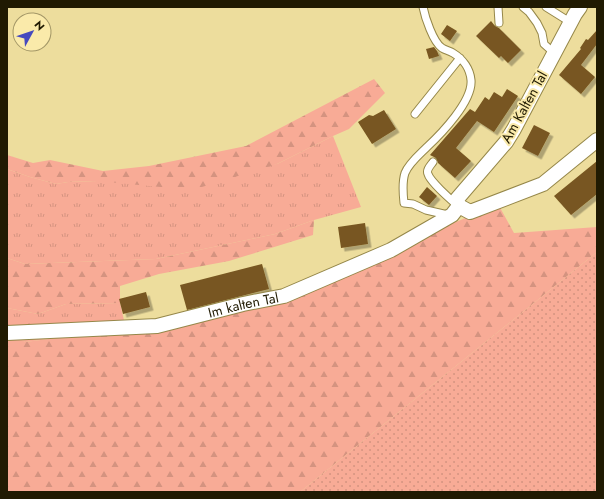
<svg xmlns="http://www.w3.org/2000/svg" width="604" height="499" font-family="Jost,sans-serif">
<defs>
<pattern id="grass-tufts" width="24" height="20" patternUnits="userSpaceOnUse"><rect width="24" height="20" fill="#f8ab96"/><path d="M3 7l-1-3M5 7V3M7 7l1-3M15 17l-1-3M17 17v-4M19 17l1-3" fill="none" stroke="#d49380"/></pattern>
<pattern id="forest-firs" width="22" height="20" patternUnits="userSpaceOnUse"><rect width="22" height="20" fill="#f8ab96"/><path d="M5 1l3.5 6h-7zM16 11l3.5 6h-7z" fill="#d49380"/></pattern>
<pattern id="park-dots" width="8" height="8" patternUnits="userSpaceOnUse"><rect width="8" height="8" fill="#f8ab96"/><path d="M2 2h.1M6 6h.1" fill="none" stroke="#d49380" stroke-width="1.8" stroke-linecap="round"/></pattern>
<filter id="shadow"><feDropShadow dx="3.5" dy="3.5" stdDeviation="0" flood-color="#0004"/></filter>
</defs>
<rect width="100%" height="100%" fill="#eddd9d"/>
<path fill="url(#grass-tufts)" d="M 333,136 L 361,207 L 314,220 L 275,234 L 156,259 L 25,264 L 7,258 L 7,169 L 30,177 L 56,184 L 68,182 L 97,181 L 277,164 Z
M 120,303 L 126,329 L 25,342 L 7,329 L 7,308 L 38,314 L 66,304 Z"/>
<path fill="url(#forest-firs)" d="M 374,79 L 385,93 L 349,129 L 333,136 L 277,164 L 192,190 L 97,181 L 68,182 L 56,184 L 30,177 L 7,169 L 7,155 L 33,163 L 50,160 L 103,171 L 149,166 L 246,146 Z
M 498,204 L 514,233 L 597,227 L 597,252 L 300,492 L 7,492 L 7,329 L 25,342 L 126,329 L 295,291 Z
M 314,220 L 313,235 L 229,261 L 159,274 L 120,286 L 120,303 L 66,304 L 38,314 L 7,308 L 7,258 L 25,264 L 156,259 L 275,234 Z"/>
<path fill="url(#park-dots)" d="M 597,252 L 597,492 L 300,492 Z"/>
<path fill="#785720" filter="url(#shadow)" d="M 491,21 L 495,26 L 499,28 L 521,50 L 508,63 L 501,56 L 499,58 L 476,36 Z
M 447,25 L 457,31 L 450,41 L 441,34 Z
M 597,30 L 597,44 L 581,65 L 595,77 L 581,94 L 559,75 L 581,49 L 580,48 L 586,39 L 588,40 Z
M 434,47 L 437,51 L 439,56 L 429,59 L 426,49 Z
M 507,89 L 518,96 L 494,132 L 477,121 L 456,148 L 471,161 L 455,178 L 438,163 L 436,158 L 430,155 L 470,109 L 475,112 L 485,97 L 489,100 L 494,92 L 502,97 Z
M 384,110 L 396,129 L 372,144 L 358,122 L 369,115 L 373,116 Z
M 534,125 L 550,133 L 538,156 L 522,148 Z
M 597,161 L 597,194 L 571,215 L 554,196 Z
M 427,187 L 437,196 L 429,205 L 419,197 Z
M 365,223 L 368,244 L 341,248 L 338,227 Z
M 262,264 L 269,289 L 187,310 L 180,285 Z
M 146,292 L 150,307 L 123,314 L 119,299 Z"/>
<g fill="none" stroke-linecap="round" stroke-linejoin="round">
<defs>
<path id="lane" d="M 423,7 C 425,17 433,42 442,48 C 445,50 450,51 453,53 C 463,59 470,69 471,80 C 473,101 441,134 427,147 C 419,155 409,163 405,173 C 402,182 403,194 404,203 L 413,204 L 426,210 L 448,215
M 498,7 L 499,23
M 523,7 L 529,12 L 537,23 L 542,33 L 544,44 L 554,53
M 546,7 L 570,22
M 415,114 L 460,58
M 433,162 C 430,166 426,170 428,174 C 430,181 450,199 457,205"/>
<g id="street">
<path d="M 580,7 L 575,14 L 514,129 L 506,142 L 457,199 L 459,206 L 470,212 L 543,184 L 597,140"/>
<path id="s1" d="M 7,333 L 157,326 L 243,304 L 284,296 L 391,250 L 452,215 L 459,206"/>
</g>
</defs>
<use href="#lane" stroke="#958749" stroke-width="9"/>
<use href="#street" stroke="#958749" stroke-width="16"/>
<use href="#lane" stroke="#fff" stroke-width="7"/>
<use href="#street" stroke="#fff" stroke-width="14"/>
</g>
<g text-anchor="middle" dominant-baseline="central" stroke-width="4" stroke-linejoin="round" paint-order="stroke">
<g font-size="14" fill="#201a02" stroke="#faeaaa">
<text transform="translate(524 107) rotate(-61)">Am Kalten Tal</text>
<text stroke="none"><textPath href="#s1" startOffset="239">Im kalten Tal</textPath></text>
</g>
</g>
<rect width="604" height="499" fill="none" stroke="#201a02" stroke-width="16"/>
<g transform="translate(32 32) rotate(50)"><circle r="19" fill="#faeaaa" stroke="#a39767"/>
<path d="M0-3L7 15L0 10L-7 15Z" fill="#4649be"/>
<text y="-6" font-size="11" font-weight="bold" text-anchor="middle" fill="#201a02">N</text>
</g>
</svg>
